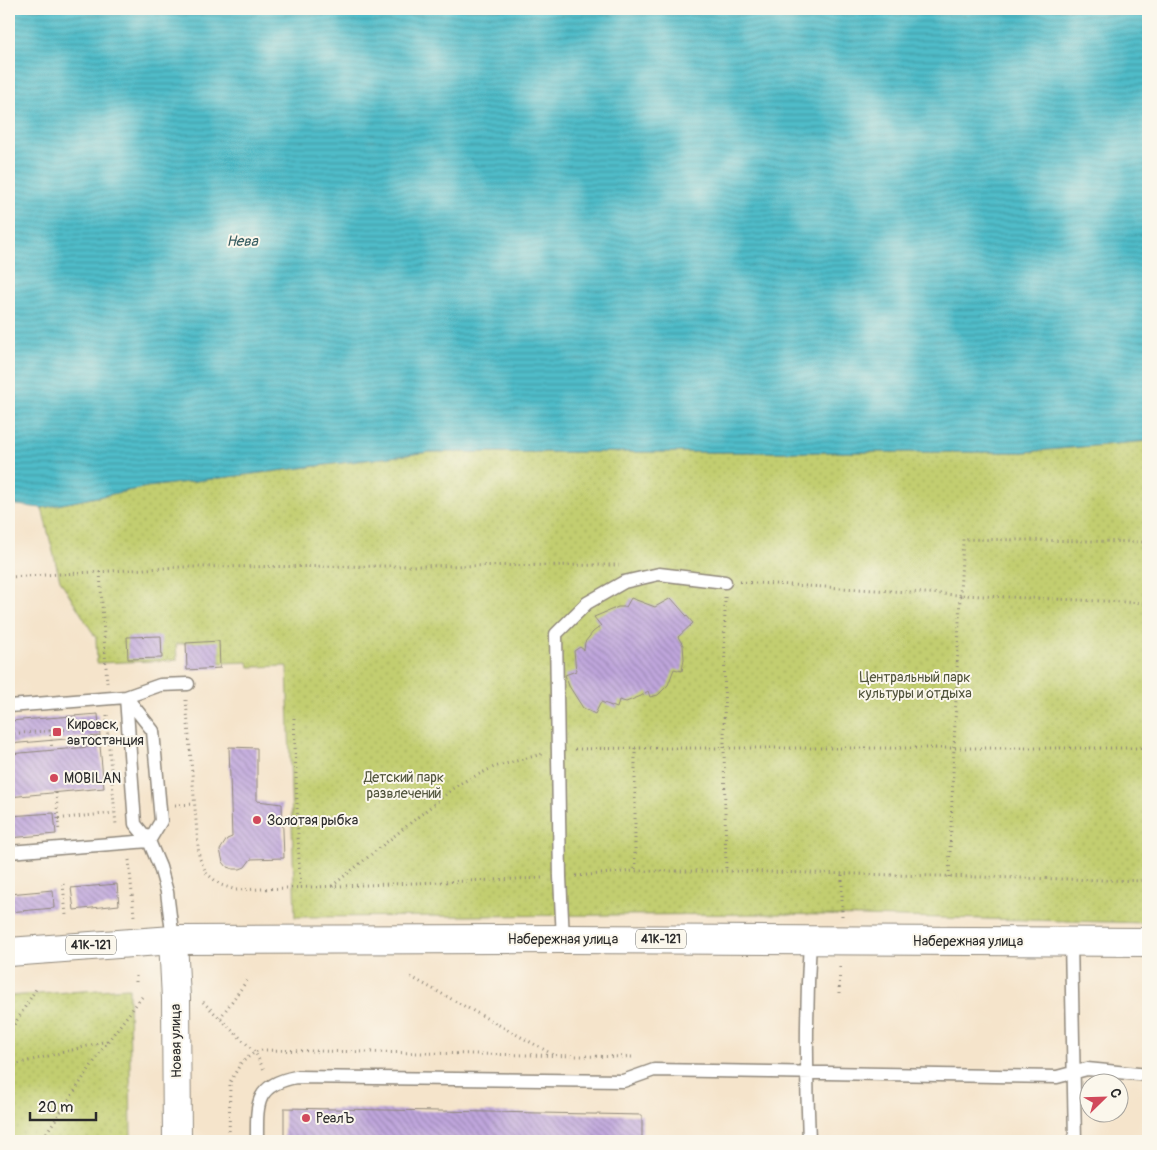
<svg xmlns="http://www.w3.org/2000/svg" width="1157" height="1150" font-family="Pangolin,sans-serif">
<defs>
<pattern id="park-dots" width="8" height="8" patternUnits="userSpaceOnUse" patternTransform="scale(1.25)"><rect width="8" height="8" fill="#c2ce70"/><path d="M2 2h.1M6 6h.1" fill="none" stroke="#a7b161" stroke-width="1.8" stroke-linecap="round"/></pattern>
<pattern id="water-rules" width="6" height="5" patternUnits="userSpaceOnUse" patternTransform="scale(1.25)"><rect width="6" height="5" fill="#4fbcc9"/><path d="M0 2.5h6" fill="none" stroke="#4299a3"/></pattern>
<pattern id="building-back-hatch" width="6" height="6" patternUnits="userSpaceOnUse" patternTransform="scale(1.25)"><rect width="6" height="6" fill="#bfa6dc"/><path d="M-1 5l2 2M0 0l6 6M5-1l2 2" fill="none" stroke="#9b87b3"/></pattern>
</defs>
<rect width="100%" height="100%" fill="#fbf7ec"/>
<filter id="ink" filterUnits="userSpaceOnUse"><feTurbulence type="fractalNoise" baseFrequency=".02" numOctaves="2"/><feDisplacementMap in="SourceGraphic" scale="10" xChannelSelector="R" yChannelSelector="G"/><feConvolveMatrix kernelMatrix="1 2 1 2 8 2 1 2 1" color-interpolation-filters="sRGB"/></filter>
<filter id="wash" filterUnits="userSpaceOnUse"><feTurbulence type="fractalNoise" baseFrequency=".0096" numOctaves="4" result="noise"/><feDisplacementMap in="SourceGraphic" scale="20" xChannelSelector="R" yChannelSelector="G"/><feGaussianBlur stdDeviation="1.12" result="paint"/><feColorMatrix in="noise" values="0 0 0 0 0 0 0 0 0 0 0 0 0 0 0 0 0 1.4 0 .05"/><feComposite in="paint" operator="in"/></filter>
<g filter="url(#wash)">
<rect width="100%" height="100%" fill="#f5e4cb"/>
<path fill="url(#park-dots)" stroke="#767c4e" d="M 1148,441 L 1148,923 L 782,914 L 295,917 L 287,666 L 249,667 L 248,662 L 220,663 L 218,642 L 176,644 L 177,660 L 97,663 L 96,638 L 60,580 L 42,508 L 147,487 L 430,452 L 1024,452 Z
M 129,988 L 131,1141 L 9,1141 L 9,996 Z"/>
<path fill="url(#water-rules)" stroke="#3d747a" d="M 9,9 L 1148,9 L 1148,441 L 1024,452 L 430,452 L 147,487 L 42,508 L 9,504 Z"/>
<g id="blocks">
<path fill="url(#building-back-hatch)" d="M 631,598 L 655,607 L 671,598 L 693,623 L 678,637 L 683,645 L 684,659 L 682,671 L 674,669 L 668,685 L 658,695 L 650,697 L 648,691 L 641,696 L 626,702 L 619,700 L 617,708 L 601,702 L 595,714 L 583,708 L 569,686 L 565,675 L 576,671 L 574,651 L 580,647 L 584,650 L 585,642 L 593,632 L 601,626 L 594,617 L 618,607 L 626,607 Z
M 161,636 L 162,658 L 128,659 L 127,637 Z
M 219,641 L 220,668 L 187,670 L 186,643 Z
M 98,714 L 100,736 L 9,744 L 9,721 Z
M 100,746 L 104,788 L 9,797 L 9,754 Z
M 229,747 L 257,748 L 257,801 L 282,804 L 284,858 L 251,859 L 245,867 L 240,869 L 233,869 L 227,867 L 223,862 L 220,850 L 227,839 L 232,837 Z
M 54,813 L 56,834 L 9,838 L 9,816 Z
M 117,884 L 119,905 L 74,910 L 71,888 Z
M 53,890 L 54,908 L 9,912 L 9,894 Z
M 284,1108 L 642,1115 L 642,1141 L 284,1141 Z"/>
</g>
</g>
<g filter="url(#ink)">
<use href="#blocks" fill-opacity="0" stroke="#90887b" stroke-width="1"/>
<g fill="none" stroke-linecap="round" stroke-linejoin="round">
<defs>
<path id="service" d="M 9,706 L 126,697 L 153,731 L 161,821 L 149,841
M 9,852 L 149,841
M 563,939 L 560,877 L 556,634 L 587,603 L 624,582 L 659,574 L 725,582
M 173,940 L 167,892 L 160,867 L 149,841 L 135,824 L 126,697 L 160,685 L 188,684
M 1071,941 L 1075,1141
M 257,1141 C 257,1105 254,1085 296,1077 L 623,1081 L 654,1070 L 1057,1077 L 1087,1069 L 1148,1075
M 809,1141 C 806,1074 806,1008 810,941"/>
<path id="tertiary" d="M 173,940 L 176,999 L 177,1141"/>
<path id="primary" d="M 9,952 L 173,940 L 563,939 L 1148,942"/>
</defs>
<use href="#service" stroke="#90887b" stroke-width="15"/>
<use href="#tertiary" stroke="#90887b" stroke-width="30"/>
<use href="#primary" stroke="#90887b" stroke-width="30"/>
<path stroke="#90887b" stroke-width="3" stroke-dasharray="1 4" stroke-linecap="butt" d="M 100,572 L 107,683
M 9,577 L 180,567 L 619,565
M 740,582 L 960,595 L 963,539 L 1148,542
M 725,597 L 724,749 L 726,871
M 186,700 L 199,857 L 207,874 L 221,885 L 236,890 L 543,878
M 294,718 L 300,888
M 107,726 L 107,714
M 50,730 L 52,750
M 9,734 L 107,726 L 116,825
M 635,748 L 635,871
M 575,749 L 635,748 L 1148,748
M 56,793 L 59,832
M 175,805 L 195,804
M 54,819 L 114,813
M 129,860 L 134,916
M 576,876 L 635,871 L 726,871 L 1148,881
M 949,877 L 960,595 L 1148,603
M 63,884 L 66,915
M 332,886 L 459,784 L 494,767 L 542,754
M 842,916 L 842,875
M 136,976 L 136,982
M 411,977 L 554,1055
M 839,993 L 840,965
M 203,1002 L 255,1052 L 265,1072
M 220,1018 L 248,979
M 9,1033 L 36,989
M 9,1066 L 107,1041
M 9,1135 L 19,1141
M 41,1141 L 108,1041 L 142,997
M 229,1141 L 230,1082 L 241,1063 L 255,1052 L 262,1050 L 635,1057"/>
<use href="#service" stroke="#fff" stroke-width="12"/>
<use href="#tertiary" stroke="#fff" stroke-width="28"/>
<use href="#primary" stroke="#fff" stroke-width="28"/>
</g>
</g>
<g fill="#d1495b" stroke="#fbf7ec" stroke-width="2">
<rect x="52" y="727" width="10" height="10" rx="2.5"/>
<circle cx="54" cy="778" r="5"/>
<circle cx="257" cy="820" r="5"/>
<circle cx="306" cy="1118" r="5"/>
</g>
<g text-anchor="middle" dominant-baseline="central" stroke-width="4" stroke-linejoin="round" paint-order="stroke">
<g fill="#fbf7ec" stroke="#696865" stroke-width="1">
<rect x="636" y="929.5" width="50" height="19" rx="4"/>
<rect x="66" y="935.5" width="50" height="19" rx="4"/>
</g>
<g font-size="12" font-weight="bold" fill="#2b2b2b">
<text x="661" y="939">41К-121</text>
<text x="91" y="945">41К-121</text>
</g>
<g font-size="14" fill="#51543c" stroke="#fbf7ec">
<text x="915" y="677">Центральный парк<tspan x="915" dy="16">культуры и отдыха</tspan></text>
<text x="404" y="777">Детский парк<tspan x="404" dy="16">развлечений</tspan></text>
</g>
<g font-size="14" fill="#2b2b2b" stroke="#fbf7ec" text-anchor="start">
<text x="67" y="724">Кировск,<tspan x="67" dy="16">автостанция</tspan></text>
<text x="64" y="778">MOBILAN</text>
<text x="267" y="820">Золотая рыбка</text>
<text x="316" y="1118">РеалЪ</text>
</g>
<g font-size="14" fill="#2b2b2b" stroke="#fbf7ec">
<text x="563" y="939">Набережная улица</text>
<text x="968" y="941">Набережная улица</text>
<text transform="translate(176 1041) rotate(-91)">Новая улица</text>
</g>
<g font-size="15" font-style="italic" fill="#385e62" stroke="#fbf7ec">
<text x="242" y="241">Нева</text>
</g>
</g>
<rect width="1157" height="1150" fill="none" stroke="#fbf7ec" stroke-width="30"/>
<g transform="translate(1104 1098) rotate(67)"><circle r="24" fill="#fbf7ec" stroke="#a8a59f"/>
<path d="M0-4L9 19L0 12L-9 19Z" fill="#d1495b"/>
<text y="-8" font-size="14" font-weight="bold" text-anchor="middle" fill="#2b2b2b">С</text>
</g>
<path d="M30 1112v8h66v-8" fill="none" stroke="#2b2b2b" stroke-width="2.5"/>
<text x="38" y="1112" font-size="15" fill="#2b2b2b" stroke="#fbf7ec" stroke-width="4" paint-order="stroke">20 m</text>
</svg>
